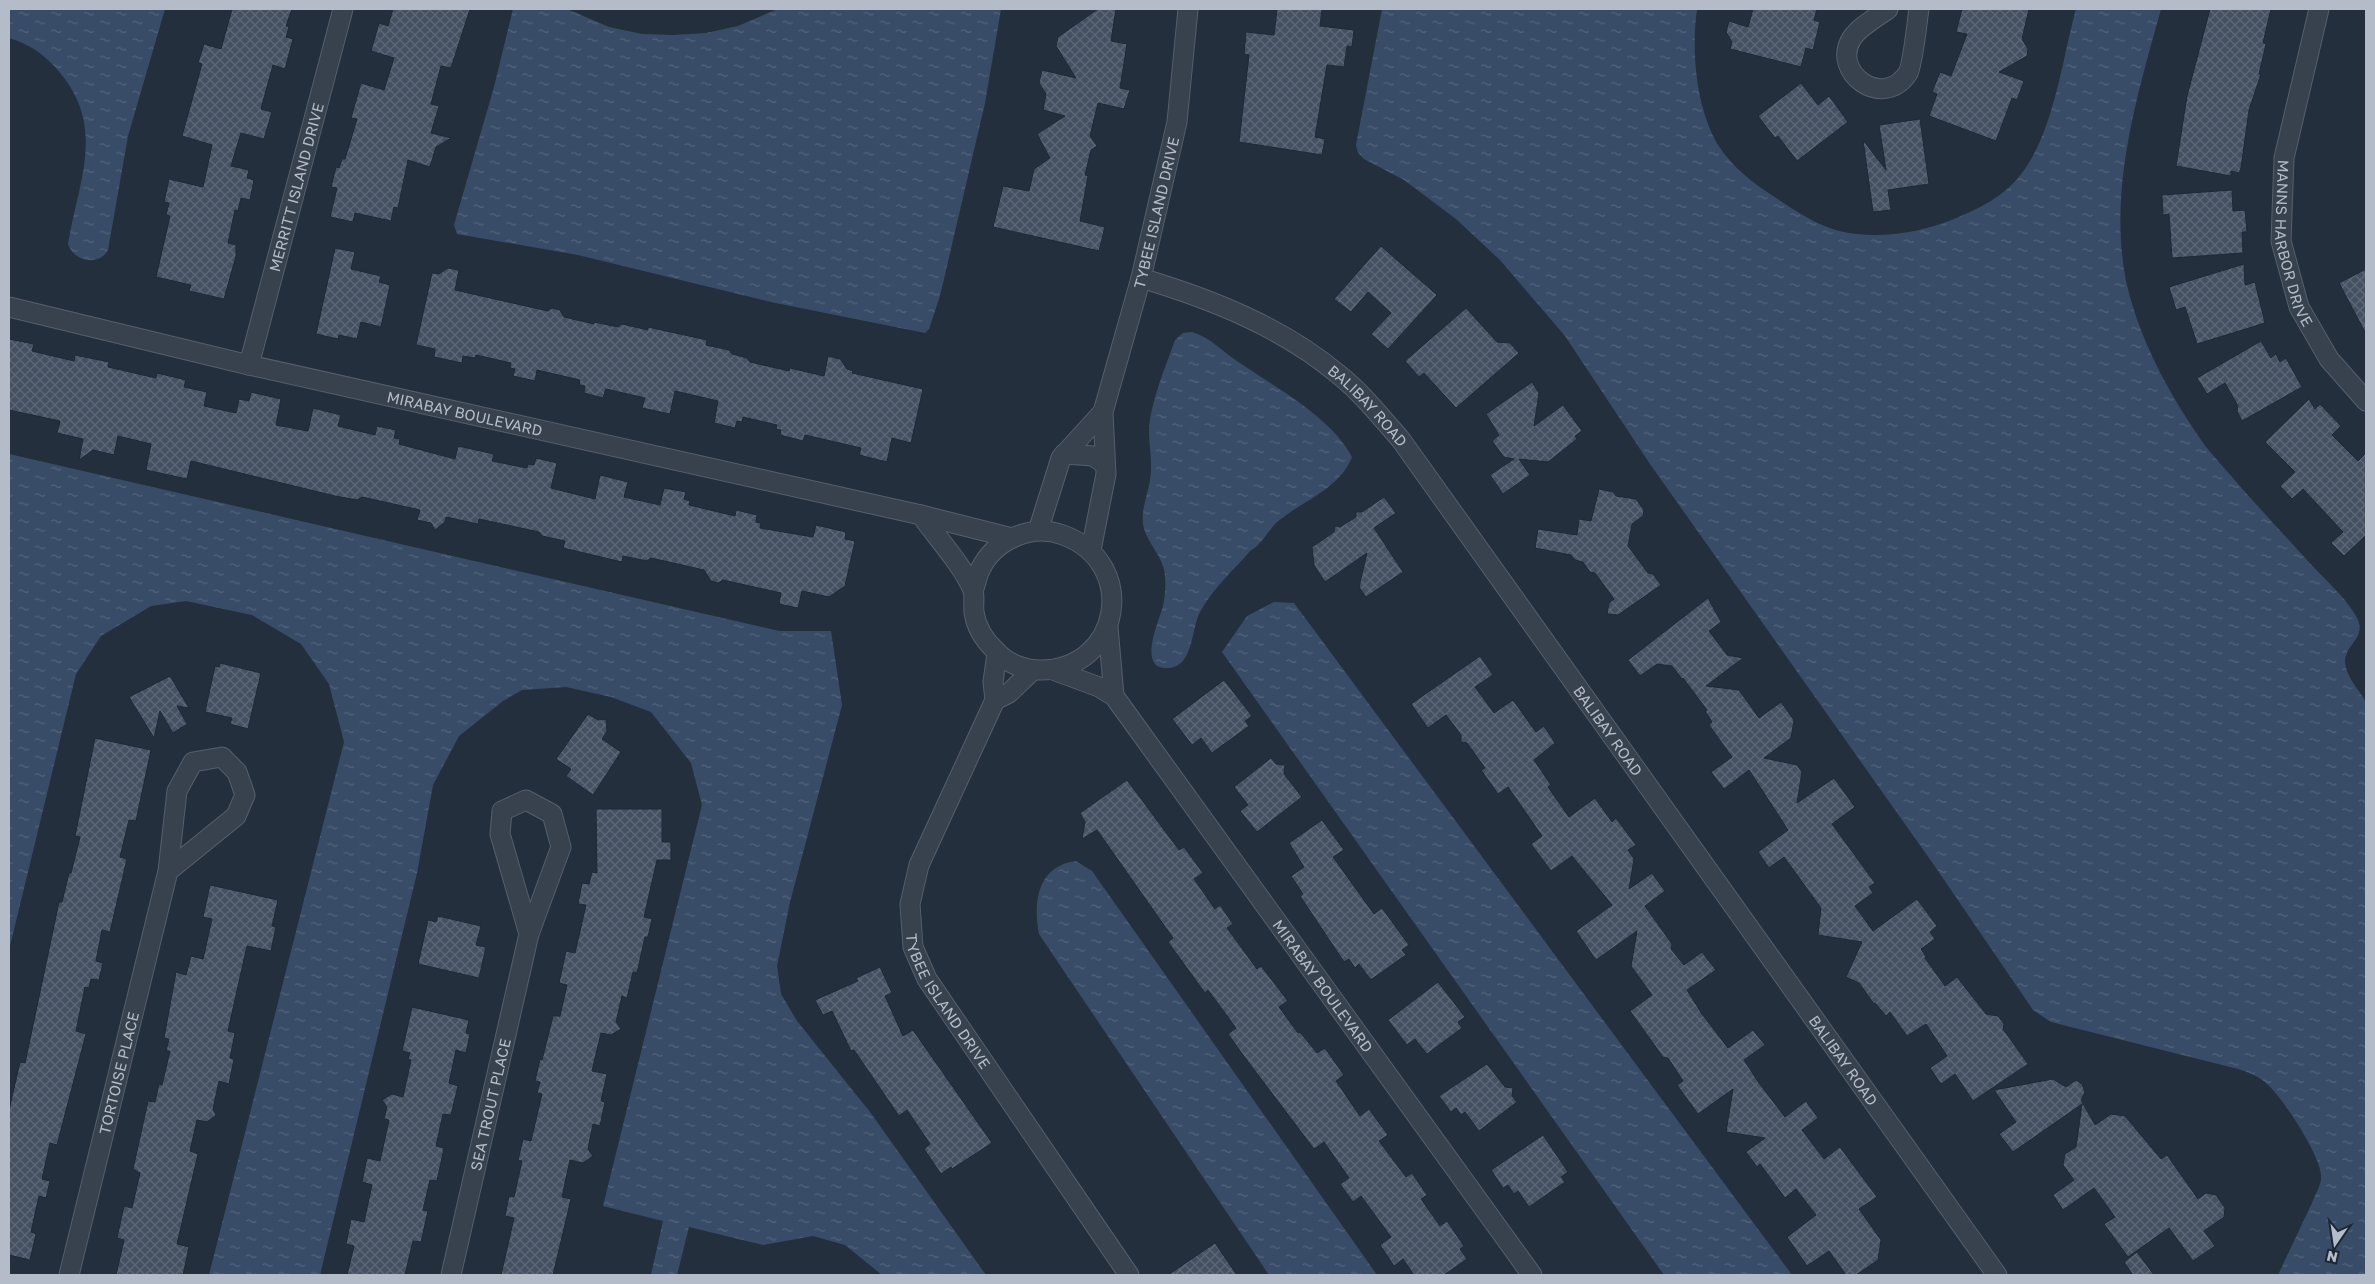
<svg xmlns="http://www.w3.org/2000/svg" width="2375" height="1284" font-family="'Golos Text',sans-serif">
<defs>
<pattern id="water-ripples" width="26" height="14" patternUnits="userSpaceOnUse" patternTransform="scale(1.25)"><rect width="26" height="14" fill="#394c67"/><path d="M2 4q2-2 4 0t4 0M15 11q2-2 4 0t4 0" fill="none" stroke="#53647b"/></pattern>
<pattern id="building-cross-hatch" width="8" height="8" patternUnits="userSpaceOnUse" patternTransform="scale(1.25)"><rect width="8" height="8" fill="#455162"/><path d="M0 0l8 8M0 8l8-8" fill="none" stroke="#5d6877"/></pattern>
</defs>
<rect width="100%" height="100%" fill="#242f3e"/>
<path fill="url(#water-ripples)" d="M 9,9 L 165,9 L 128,136 L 108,250 C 99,267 73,261 68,244 C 78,182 106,129 61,74 C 47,56 30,44 9,38 Z
M 513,9 L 567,9 L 609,27 L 642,34 L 673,35 L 706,33 L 738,26 L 778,9 L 1001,9 L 985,103 L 940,296 L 929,329 L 925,333 L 771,302 L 578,255 L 457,234 L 454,225 L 494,87 Z
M 1382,9 L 1697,9 C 1691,50 1696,108 1718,145 C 1733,168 1753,183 1776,198 C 1795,211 1816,225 1839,231 C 1875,240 1921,233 1954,219 C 1980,208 2004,197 2022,173 C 2054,131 2062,60 2076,9 L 2161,9 C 2137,96 2108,190 2126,281 C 2139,340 2171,398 2206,447 C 2239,486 2273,523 2307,560 C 2322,577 2347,598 2357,618 C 2367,638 2345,644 2345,662 C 2346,677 2359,690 2366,702 L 2366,1275 L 2278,1275 L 2312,1203 C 2315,1194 2322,1185 2321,1175 C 2320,1155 2282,1096 2266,1083 C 2258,1076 2248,1072 2238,1069 L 2051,1022 L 2033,1010 L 1934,865 L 1650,464 L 1565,336 L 1500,260 L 1456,219 L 1404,180 L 1364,159 L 1358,153 L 1356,145 Z
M 1192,332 C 1209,337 1220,349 1234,359 C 1271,385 1331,416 1352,457 C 1339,490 1301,501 1276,523 C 1266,533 1262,544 1250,551 C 1234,570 1212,589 1200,612 C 1191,628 1194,666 1169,668 C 1136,671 1159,621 1163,606 C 1165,597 1166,585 1165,576 C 1164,556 1146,543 1143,524 C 1141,509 1148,494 1150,480 C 1153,463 1149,447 1149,431 C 1150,403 1166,366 1175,340 L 1183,333 Z
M 9,454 L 779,631 L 831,631 L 842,705 L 790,902 L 777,966 L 781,994 L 797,1021 L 870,1112 L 986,1275 L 882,1275 L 845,1245 L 813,1236 L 763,1245 L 689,1227 L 677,1275 L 651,1275 L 663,1221 L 603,1206 L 702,805 L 691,763 L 651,712 L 611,697 L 566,687 L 522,690 L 503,701 L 459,736 L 433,785 L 417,873 L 320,1275 L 209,1275 L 344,742 L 329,684 L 301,644 L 252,615 L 186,601 L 151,606 L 101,636 L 76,674 L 9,950 Z
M 1274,602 L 1294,603 L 1792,1275 L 1664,1275 L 1222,652 L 1247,616 Z
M 1076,861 L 1092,871 L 1377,1275 L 1269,1275 L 1039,934 C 1033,903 1037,866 1076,861 Z"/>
<path fill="url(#building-cross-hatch)" stroke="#1f2835" d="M 232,9 L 292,9 L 286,26 L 289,27 L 286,37 L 293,39 L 285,69 L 273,65 L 261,109 L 272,112 L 264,139 L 241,133 L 231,166 L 249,170 L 247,178 L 254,180 L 250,200 L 241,198 L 238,211 L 235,210 L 228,243 L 236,245 L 236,256 L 224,299 L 189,291 L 191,285 L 156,277 L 170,216 L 166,215 L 169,203 L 164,202 L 169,179 L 203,187 L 212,145 L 182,136 L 202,64 L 198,63 L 204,44 L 221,49 Z
M 393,9 L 470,9 L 451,68 L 441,66 L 431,104 L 439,106 L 431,133 L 451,138 L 436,147 L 430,167 L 408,160 L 398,208 L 394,207 L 391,221 L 355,213 L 353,222 L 330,217 L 337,188 L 331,187 L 336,167 L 339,168 L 342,159 L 345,159 L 357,119 L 351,118 L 361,83 L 384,90 L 394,58 L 371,51 L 379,23 L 388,26 Z
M 1098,9 L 1116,9 L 1111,41 L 1127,44 L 1120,88 L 1130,90 L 1124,109 L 1098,103 L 1090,136 L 1097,146 L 1091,150 L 1085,175 L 1088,176 L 1080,221 L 1105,227 L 1099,251 L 993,227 L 1003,186 L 1029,191 L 1034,169 L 1050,158 L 1037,134 L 1065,116 L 1043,110 L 1046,94 L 1039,83 L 1042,70 L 1076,78 L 1056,46 L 1058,37 Z
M 1277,9 L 1322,9 L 1320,26 L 1354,30 L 1352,47 L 1347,46 L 1344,67 L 1327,65 L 1315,137 L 1325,139 L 1322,155 L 1239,142 L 1249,55 L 1244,54 L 1246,32 L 1274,35 Z
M 1753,9 L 1817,9 L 1814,20 L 1820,22 L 1813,50 L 1806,48 L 1801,67 L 1730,49 L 1732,42 L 1726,32 L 1729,21 L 1748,27 Z
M 1962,9 L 2029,9 L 2022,39 L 2028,49 L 2027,56 L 1999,72 L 2024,81 L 2017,100 L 2012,98 L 1996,141 L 1929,116 L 1937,94 L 1932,92 L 1940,72 L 1951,76 L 1967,34 L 1956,32 Z
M 2210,9 L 2271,9 L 2263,43 L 2266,44 L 2259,74 L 2261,74 L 2249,110 L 2241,168 L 2239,173 L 2231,171 L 2231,176 L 2176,166 L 2187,96 Z
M 1801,83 L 1818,105 L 1829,96 L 1848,122 L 1797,161 L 1778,136 L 1775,138 L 1758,116 Z
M 1920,119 L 1929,184 L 1888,190 L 1891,210 L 1873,212 L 1863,140 L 1886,170 L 1879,125 Z
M 2232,190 L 2233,211 L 2245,210 L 2247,232 L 2242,232 L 2243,253 L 2172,258 L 2169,214 L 2163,215 L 2162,195 Z
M 1381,246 L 1437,295 L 1388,349 L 1371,334 L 1391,313 L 1368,292 L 1351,312 L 1334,299 Z
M 335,248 L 355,252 L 351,269 L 381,276 L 379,282 L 390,285 L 381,327 L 361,322 L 357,339 L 339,335 L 338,339 L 316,334 Z
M 2244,264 L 2245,285 L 2255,282 L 2265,323 L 2197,344 L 2185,307 L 2176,310 L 2169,287 Z
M 448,268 L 459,270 L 455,290 L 548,311 L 552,308 L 560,310 L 564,317 L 594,324 L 594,322 L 618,327 L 622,324 L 648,330 L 648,327 L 707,340 L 706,345 L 729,350 L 732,354 L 747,358 L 750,362 L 789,371 L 790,368 L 824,376 L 828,356 L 840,359 L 847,369 L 853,371 L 852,373 L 923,389 L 911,443 L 892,438 L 887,462 L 859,455 L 861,448 L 805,435 L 803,441 L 780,435 L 781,430 L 776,429 L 777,425 L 743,417 L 742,422 L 737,421 L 735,428 L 714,423 L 718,401 L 675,391 L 670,414 L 642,408 L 645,398 L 606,389 L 603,398 L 584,393 L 585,386 L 579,385 L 580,380 L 537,370 L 535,381 L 513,376 L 515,369 L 510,368 L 511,363 L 476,355 L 475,358 L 463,356 L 462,363 L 434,357 L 435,349 L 416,345 L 432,273 L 439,274 Z
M 2366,269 L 2366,334 L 2339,283 Z
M 1466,308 L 1497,342 L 1510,343 L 1519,353 L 1456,408 L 1424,373 L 1419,377 L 1405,361 Z
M 9,339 L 34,344 L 32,351 L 74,361 L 75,355 L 109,362 L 108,367 L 156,378 L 157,373 L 186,380 L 184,387 L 207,392 L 204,406 L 236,413 L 239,399 L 249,401 L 251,392 L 281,399 L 276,425 L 308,431 L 313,408 L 341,415 L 338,426 L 375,435 L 377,426 L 396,430 L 394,438 L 400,439 L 399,444 L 455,459 L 458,446 L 494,454 L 492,461 L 527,468 L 528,464 L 534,465 L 536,458 L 557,463 L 551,488 L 595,499 L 600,475 L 628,482 L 624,497 L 660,505 L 664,488 L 686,492 L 684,499 L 690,501 L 689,505 L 735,516 L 736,510 L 757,515 L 756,522 L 761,523 L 760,528 L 813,537 L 816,525 L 846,532 L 845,539 L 855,541 L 845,586 L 829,597 L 802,591 L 798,608 L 779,604 L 781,593 L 723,580 L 718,583 L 711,581 L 704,570 L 651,558 L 647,561 L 623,556 L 622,562 L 563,548 L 565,541 L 542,536 L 539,532 L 479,519 L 478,524 L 446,517 L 445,522 L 435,530 L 431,523 L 417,520 L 420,510 L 362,497 L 357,500 L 335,496 L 191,461 L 187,479 L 146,470 L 151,444 L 118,436 L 114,455 L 93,450 L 79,460 L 83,439 L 57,433 L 60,421 L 9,410 Z
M 2261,341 L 2271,358 L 2276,354 L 2280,362 L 2286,358 L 2302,387 L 2242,421 L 2237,411 L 2238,406 L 2225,383 L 2207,394 L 2197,378 Z
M 1532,382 L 1539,393 L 1534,426 L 1563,405 L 1582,431 L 1575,436 L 1577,439 L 1548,462 L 1519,459 L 1530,475 L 1503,494 L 1490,475 L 1514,459 L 1504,457 L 1492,441 L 1499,435 L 1486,414 Z
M 2309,399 L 2315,409 L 2320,404 L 2341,426 L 2332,435 L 2358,461 L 2366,453 L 2366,535 L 2344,556 L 2331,543 L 2343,532 L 2303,489 L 2292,499 L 2280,486 L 2295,472 L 2265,442 Z
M 1599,489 L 1613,492 L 1616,496 L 1636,499 L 1644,510 L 1643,516 L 1632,524 L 1628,546 L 1648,573 L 1653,574 L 1661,585 L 1618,615 L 1607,614 L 1609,603 L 1614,599 L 1595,573 L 1590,572 L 1583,562 L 1575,560 L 1571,555 L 1535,548 L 1538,529 L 1577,535 L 1579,519 L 1591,521 Z
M 1384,497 L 1396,513 L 1374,528 L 1403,572 L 1366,597 L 1359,587 L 1367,553 L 1325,582 L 1314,565 L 1312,547 L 1334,532 L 1335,526 L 1340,527 L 1356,517 L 1356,512 L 1362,512 Z
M 1708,598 L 1721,622 L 1709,631 L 1727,655 L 1743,658 L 1706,686 L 1739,690 L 1759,718 L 1781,702 L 1794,720 L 1791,738 L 1764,758 L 1797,765 L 1802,772 L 1797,803 L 1834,778 L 1855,807 L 1832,824 L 1875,883 L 1869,887 L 1873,893 L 1855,906 L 1873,931 L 1917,899 L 1937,926 L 1930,932 L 1935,939 L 1921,949 L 1926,957 L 1925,958 L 1945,986 L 1957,977 L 1986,1014 L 1998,1016 L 2004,1024 L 2003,1029 L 2028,1064 L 1973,1101 L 1955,1074 L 1941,1084 L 1930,1068 L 1947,1056 L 1926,1024 L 1907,1036 L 1890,1012 L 1886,1016 L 1875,1003 L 1874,1004 L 1859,983 L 1846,977 L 1862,942 L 1818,935 L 1821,908 L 1784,857 L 1769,868 L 1758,852 L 1788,830 L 1749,770 L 1724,789 L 1711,772 L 1732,757 L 1709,725 L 1712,722 L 1705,711 L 1707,710 L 1683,678 L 1682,679 L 1672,666 L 1657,664 L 1640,676 L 1628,660 Z
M 1480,656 L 1493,675 L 1475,687 L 1494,713 L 1513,700 L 1536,732 L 1544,726 L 1555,743 L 1534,760 L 1551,785 L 1548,787 L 1569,817 L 1595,798 L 1612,822 L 1616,818 L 1636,845 L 1628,850 L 1634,859 L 1629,889 L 1652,873 L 1665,891 L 1645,906 L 1672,944 L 1671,949 L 1684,965 L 1702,952 L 1716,970 L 1687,990 L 1702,1014 L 1728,1048 L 1753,1030 L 1765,1045 L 1744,1060 L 1759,1083 L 1785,1117 L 1806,1101 L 1818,1118 L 1802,1130 L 1824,1159 L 1840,1147 L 1877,1197 L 1859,1209 L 1881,1240 L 1878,1260 L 1856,1275 L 1846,1275 L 1829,1251 L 1807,1266 L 1787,1237 L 1816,1215 L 1796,1189 L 1785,1198 L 1760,1164 L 1757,1167 L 1746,1152 L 1765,1138 L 1726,1132 L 1733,1089 L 1698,1114 L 1677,1085 L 1683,1081 L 1668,1058 L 1663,1057 L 1630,1011 L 1652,995 L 1631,966 L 1637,931 L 1596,960 L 1576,931 L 1612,905 L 1572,856 L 1551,871 L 1531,844 L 1542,836 L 1508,787 L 1498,794 L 1481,770 L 1485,768 L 1467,743 L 1461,742 L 1461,735 L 1446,715 L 1428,728 L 1411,704 Z
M 220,663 L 261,673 L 248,729 L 230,724 L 232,718 L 205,712 L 215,666 L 219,667 Z
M 170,676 L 189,708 L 177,706 L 187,724 L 173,733 L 160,711 L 154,738 L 129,697 Z
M 1224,680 L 1252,716 L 1245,721 L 1249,726 L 1212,753 L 1201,738 L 1192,745 L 1172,719 Z
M 588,714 L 598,720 L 606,719 L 607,731 L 602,739 L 621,752 L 593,795 L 566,776 L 571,769 L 556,759 Z
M 95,738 L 151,750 L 136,821 L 129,820 L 120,857 L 127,859 L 110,932 L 102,930 L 96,961 L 103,963 L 99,980 L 91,979 L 89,988 L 85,987 L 76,1031 L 86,1034 L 57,1145 L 50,1143 L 42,1179 L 50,1181 L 46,1198 L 39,1196 L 31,1232 L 36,1234 L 30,1260 L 9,1255 L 9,1110 L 20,1062 L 25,1063 L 59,902 L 62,902 L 69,873 L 71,873 L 80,837 L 75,836 Z
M 1271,758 L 1276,764 L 1285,765 L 1284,774 L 1302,797 L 1257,832 L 1240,811 L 1248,805 L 1234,787 Z
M 1127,780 L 1179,850 L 1184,847 L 1203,873 L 1194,879 L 1215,909 L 1220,905 L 1233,924 L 1227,928 L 1257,969 L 1261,966 L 1288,1001 L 1279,1007 L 1298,1033 L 1300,1032 L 1317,1053 L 1325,1048 L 1344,1075 L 1336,1081 L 1360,1116 L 1369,1109 L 1388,1135 L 1379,1141 L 1406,1177 L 1412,1173 L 1427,1195 L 1421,1199 L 1440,1226 L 1447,1221 L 1464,1246 L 1460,1249 L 1467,1259 L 1444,1275 L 1414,1275 L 1403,1259 L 1394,1266 L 1380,1245 L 1391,1237 L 1361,1196 L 1353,1202 L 1340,1184 L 1349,1178 L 1324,1142 L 1314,1149 L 1243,1055 L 1228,1034 L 1236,1028 L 1208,990 L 1205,993 L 1168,942 L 1173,938 L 1097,830 L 1082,839 L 1085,822 L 1080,813 Z
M 596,809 L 662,809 L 662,842 L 671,842 L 671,860 L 657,860 L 644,917 L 652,919 L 648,937 L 645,937 L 637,973 L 633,972 L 627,998 L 622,996 L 616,1022 L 621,1029 L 611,1035 L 601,1033 L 592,1071 L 607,1074 L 601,1101 L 605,1102 L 600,1126 L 593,1124 L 588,1149 L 593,1156 L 583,1163 L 570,1160 L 562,1197 L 571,1199 L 553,1275 L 501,1275 L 514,1218 L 505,1216 L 509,1196 L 514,1197 L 522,1161 L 518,1160 L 523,1139 L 531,1141 L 542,1094 L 537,1093 L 540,1082 L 535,1081 L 540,1059 L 542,1060 L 553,1016 L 560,1016 L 567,985 L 559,983 L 566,951 L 575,953 L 586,905 L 578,904 L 582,883 L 589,884 L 592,872 L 597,873 Z
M 1322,820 L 1344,850 L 1333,857 L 1374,914 L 1382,908 L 1409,945 L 1402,950 L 1406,955 L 1372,979 L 1370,979 L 1359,964 L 1355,968 L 1349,959 L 1344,962 L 1300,896 L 1303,894 L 1291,876 L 1304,867 L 1289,843 Z
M 210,885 L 278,900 L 272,926 L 276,927 L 271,951 L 247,946 L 228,1031 L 235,1033 L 230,1058 L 234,1059 L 229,1084 L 219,1081 L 213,1109 L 216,1115 L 207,1122 L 197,1120 L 190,1151 L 198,1154 L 177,1244 L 189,1247 L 183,1275 L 116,1275 L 124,1240 L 117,1238 L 124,1206 L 132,1208 L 140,1173 L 133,1169 L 148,1101 L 155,1102 L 159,1084 L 162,1085 L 170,1051 L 166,1051 L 169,1039 L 164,1038 L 176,972 L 186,975 L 191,956 L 203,959 L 212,919 L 203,917 Z
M 438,916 L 481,926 L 476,945 L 486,947 L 479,978 L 418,964 L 428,920 L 436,922 Z
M 880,967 L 892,993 L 885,996 L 903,1036 L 913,1030 L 992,1143 L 952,1169 L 951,1167 L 941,1174 L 924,1149 L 930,1144 L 907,1110 L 899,1116 L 854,1050 L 851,1051 L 832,1011 L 823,1015 L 815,1000 L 858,981 L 856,978 Z
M 1438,982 L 1465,1017 L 1458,1022 L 1462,1028 L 1427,1054 L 1415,1039 L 1407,1045 L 1388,1020 Z
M 412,1007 L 469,1020 L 466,1033 L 470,1034 L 466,1053 L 456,1050 L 449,1083 L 458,1086 L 451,1115 L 443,1114 L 436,1146 L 444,1148 L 437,1181 L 430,1180 L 423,1210 L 428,1211 L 421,1242 L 413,1241 L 405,1275 L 347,1275 L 354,1246 L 346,1244 L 351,1219 L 364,1222 L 372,1185 L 362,1182 L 367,1158 L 380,1161 L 389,1120 L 384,1119 L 387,1107 L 382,1100 L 392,1094 L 403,1097 L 411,1060 L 408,1059 L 410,1053 L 402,1051 Z
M 1487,1064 L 1505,1087 L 1513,1088 L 1512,1096 L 1517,1102 L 1479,1131 L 1465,1112 L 1461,1115 L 1456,1108 L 1451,1112 L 1439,1096 Z
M 2053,1079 L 2066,1087 L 2076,1080 L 2082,1084 L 2085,1092 L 2081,1100 L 2095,1125 L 2111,1114 L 2125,1116 L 2161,1159 L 2167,1155 L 2198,1199 L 2206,1193 L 2216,1195 L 2225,1208 L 2224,1217 L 2204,1231 L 2215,1246 L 2193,1261 L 2169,1228 L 2128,1257 L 2104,1224 L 2115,1217 L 2094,1188 L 2063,1210 L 2053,1195 L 2074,1180 L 2063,1165 L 2065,1154 L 2076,1147 L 2082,1104 L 2013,1152 L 1999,1134 L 2016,1122 L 1994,1090 Z
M 1543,1135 L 1568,1172 L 1561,1177 L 1565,1182 L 1529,1207 L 1518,1191 L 1514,1194 L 1508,1185 L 1503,1188 L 1491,1170 Z
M 1215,1243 L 1237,1275 L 1168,1275 Z
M 2137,1252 L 2154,1275 L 2133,1275 L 2124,1262 Z"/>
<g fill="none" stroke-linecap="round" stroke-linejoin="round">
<defs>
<g id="minor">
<path d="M 1888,9 C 1877,17 1859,27 1852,38 C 1830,72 1883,111 1908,73 C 1913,64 1917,22 1919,9"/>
<path id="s1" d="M 2319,9 L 2284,158 L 2281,241 L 2299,307 L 2329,359 L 2366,401"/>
<path id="s2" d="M 1141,278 C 1211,299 1282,327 1338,374 C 1362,393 1381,417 1401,440 L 1997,1275"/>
<path id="s3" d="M 9,307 L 249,365 L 921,515 L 1012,538"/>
<path id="s4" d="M 249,365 L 343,9"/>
<path d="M 1064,454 L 1093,456 L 1105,464"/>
<path d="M 921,515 C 938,539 961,563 973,590 C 975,596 973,605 974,612 C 976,627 985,641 996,651 C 1006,663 1024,670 1040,670 C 1121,670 1140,563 1063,535 C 1032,523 994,540 980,570 C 977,576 976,584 973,591"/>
<path d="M 1038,531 L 1061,458 L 1103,412"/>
<path id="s5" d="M 1091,550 L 1106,474 L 1103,412 L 1141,278 L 1177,122 L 1188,9"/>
<path d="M 1108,627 L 1114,696"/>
<path id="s6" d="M 997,653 L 993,682 L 995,700 L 919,865 L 910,904 L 913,947 L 927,979 L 1129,1275"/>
<path id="s7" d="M 1053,670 L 1099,687 L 1114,696 L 1532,1275"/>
<path d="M 995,700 L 1009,693 L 1033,670"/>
<path id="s8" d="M 69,1275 L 168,871 L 177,791 L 193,762 L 222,757 L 237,772 L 245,795 L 236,816 L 168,871"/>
<path id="s9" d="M 451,1275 L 529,934 L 561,847 L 552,814 L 526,800 L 502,811 L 500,834 L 529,934"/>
</g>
</defs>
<use href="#minor" stroke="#565f6c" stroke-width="21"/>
<use href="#minor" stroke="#38414e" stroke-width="19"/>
</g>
<g text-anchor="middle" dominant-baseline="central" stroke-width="4" stroke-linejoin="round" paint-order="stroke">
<g font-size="15" fill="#b4bcc9" stroke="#1d2633">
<text stroke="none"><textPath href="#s4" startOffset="184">MERRITT ISLAND DRIVE</textPath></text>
<text stroke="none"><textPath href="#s5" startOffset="346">TYBEE ISLAND DRIVE</textPath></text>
<text stroke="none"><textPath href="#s1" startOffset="240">MANNS HARBOR DRIVE</textPath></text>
<text stroke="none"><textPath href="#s2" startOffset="264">BALIBAY ROAD</textPath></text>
<text stroke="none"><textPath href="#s3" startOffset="468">MIRABAY BOULEVARD</textPath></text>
<text stroke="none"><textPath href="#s2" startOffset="669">BALIBAY ROAD</textPath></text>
<text stroke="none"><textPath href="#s7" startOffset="424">MIRABAY BOULEVARD</textPath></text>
<text stroke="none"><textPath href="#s6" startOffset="376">TYBEE ISLAND DRIVE</textPath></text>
<text stroke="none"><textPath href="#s2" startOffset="1074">BALIBAY ROAD</textPath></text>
<text stroke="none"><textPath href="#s8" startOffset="208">TORTOISE PLACE</textPath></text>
<text stroke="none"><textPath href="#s9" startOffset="175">SEA TROUT PLACE</textPath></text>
</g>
</g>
<rect width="2375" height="1284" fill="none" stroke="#b4bcc9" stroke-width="20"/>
<g transform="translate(2335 1244) rotate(193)" stroke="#1d2633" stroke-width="4" paint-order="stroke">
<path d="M0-4L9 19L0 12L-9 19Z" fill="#b4bcc9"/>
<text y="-8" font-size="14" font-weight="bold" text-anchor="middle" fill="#b4bcc9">N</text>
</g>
</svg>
